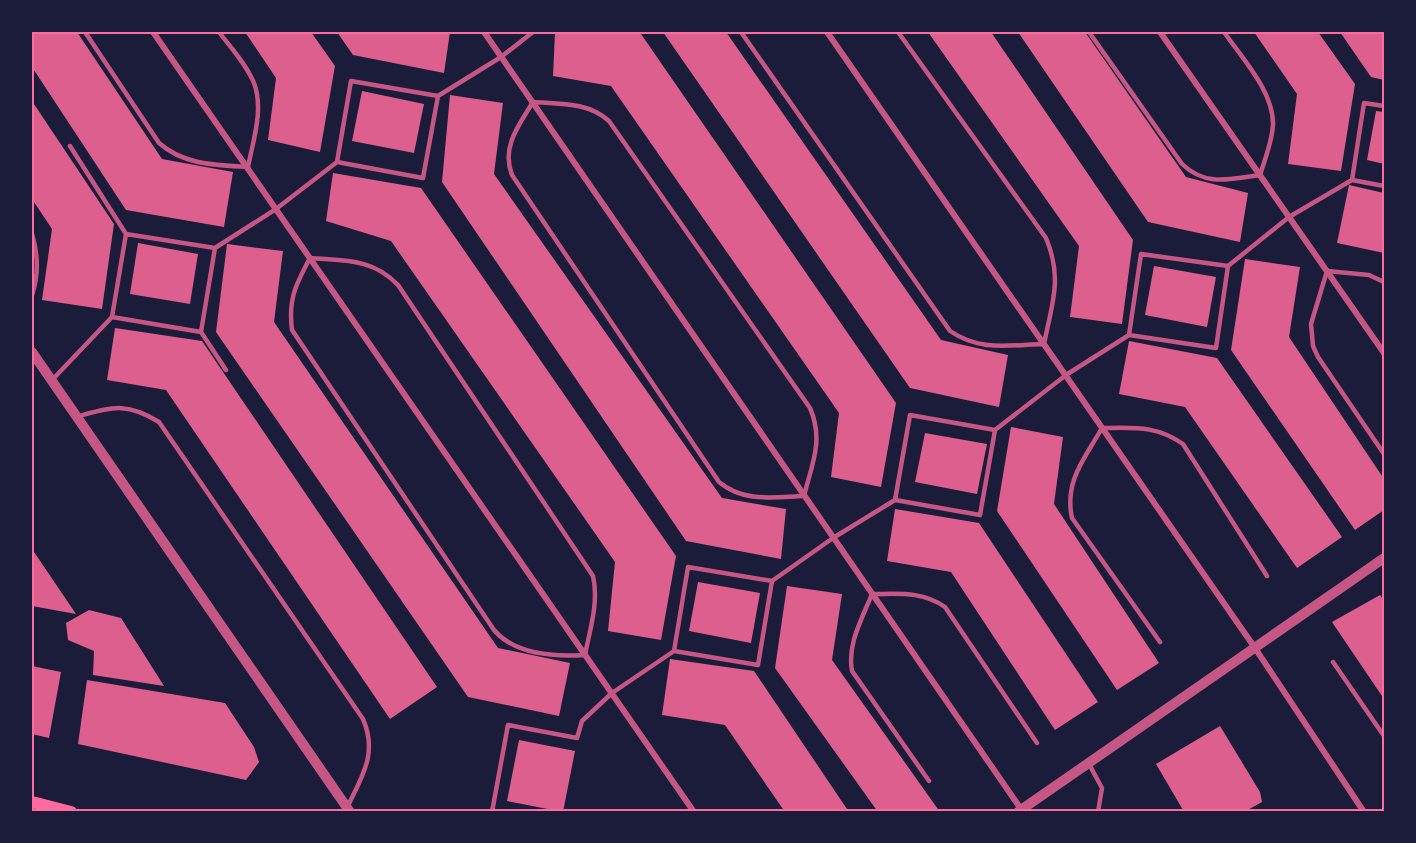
<svg xmlns="http://www.w3.org/2000/svg" width="1416" height="843" font-family="'Roboto Condensed',sans-serif">
<rect width="100%" height="100%" fill="#1b1b3a"/>
<path fill="#dd5f8e" d="M 32,32 L 77,32 L 162,159 L 233,172 L 224,227 L 126,210 L 32,67 Z
M 245,32 L 311,32 L 335,66 L 320,152 L 268,140 L 276,78 Z
M 337,32 L 450,32 L 444,73 L 353,55 Z
M 555,32 L 623,32 L 641,34 L 896,403 L 881,487 L 831,477 L 839,413 L 611,86 L 553,76 Z
M 663,32 L 726,32 L 941,340 L 1008,355 L 999,407 L 910,388 Z
M 928,32 L 991,32 L 1133,240 L 1122,324 L 1070,317 L 1079,246 Z
M 1018,32 L 1085,32 L 1186,177 L 1248,193 L 1240,242 L 1148,222 Z
M 1254,32 L 1318,32 L 1355,84 L 1341,171 L 1288,164 L 1297,94 Z
M 1340,32 L 1384,32 L 1384,80 L 1371,77 Z
M 362,91 L 424,104 L 414,153 L 352,141 Z
M 450,95 L 503,103 L 494,174 L 722,498 L 786,509 L 781,559 L 686,541 L 442,182 Z
M 32,101 L 114,224 L 102,309 L 42,300 L 52,229 L 32,199 Z
M 1376,111 L 1384,112 L 1384,164 L 1367,160 Z
M 333,173 L 421,188 L 676,556 L 661,640 L 608,631 L 615,562 L 391,241 L 326,221 Z
M 1349,185 L 1384,193 L 1384,253 L 1337,243 Z
M 138,243 L 198,254 L 190,304 L 130,294 Z
M 227,244 L 283,251 L 274,322 L 498,648 L 570,663 L 559,716 L 468,697 L 216,332 Z
M 1245,259 L 1300,267 L 1289,337 L 1384,479 L 1384,510 L 1355,530 L 1231,350 Z
M 1154,266 L 1216,277 L 1207,327 L 1145,315 Z
M 115,328 L 202,341 L 437,687 L 390,719 L 166,390 L 107,380 Z
M 1129,341 L 1217,358 L 1342,537 L 1297,568 L 1185,407 L 1119,394 Z
M 1011,427 L 1063,437 L 1054,504 L 1159,663 L 1117,690 L 997,511 Z
M 925,433 L 987,444 L 977,494 L 915,482 Z
M 895,509 L 979,523 L 1098,702 L 1055,730 L 951,572 L 887,561 Z
M 32,549 L 76,614 L 32,606 Z
M 698,582 L 760,593 L 751,643 L 689,631 Z
M 787,586 L 842,594 L 832,660 L 940,812 L 878,812 L 775,668 Z
M 1380,595 L 1384,601 L 1384,699 L 1332,622 Z
M 89,610 L 121,618 L 164,686 L 93,675 L 94,651 L 68,640 L 66,623 Z
M 670,659 L 754,671 L 849,812 L 785,812 L 725,725 L 662,715 Z
M 32,666 L 61,672 L 49,738 L 32,734 Z
M 87,680 L 225,703 L 254,747 L 259,762 L 246,780 L 78,744 Z
M 1220,726 L 1260,792 L 1262,802 L 1244,812 L 1188,812 L 1183,810 L 1156,764 Z
M 519,740 L 575,751 L 563,812 L 507,801 Z"/>
<g fill="none" stroke-linecap="round" stroke-linejoin="round">
<path stroke="#c65784" stroke-width="4.5" d="M 85,32 L 159,143 C 184,165 215,165 248,167 C 253,141 264,109 254,83 C 246,64 231,48 219,32
M 741,32 L 950,331 C 981,352 1009,345 1044,344 C 1052,303 1063,279 1046,238 L 898,32
M 1089,32 L 1182,164 C 1206,187 1230,179 1260,175 C 1265,159 1272,142 1273,125 C 1274,92 1242,58 1224,32
M 533,102 C 560,104 588,102 609,121 L 810,408 C 824,440 812,464 804,496 C 774,497 744,503 719,482 L 512,175 C 501,147 519,125 533,102 Z
M 70,146 L 126,234
M 337,162 L 423,178 L 438,96
M 1352,180 L 1364,103 L 1384,106
M 32,234 C 38,254 39,274 32,295
M 310,258 C 345,261 372,258 398,285 L 593,576 C 599,602 590,629 585,655 C 554,657 515,655 494,630 L 292,330 C 288,299 296,284 310,258 Z
M 1384,282 L 1369,275 L 1327,271 L 1311,324 L 1313,346 L 1318,357 L 1384,454
M 112,317 L 201,332 L 215,248
M 201,332 L 226,370
M 1129,335 L 1141,254 L 1228,266
M 53,379 L 112,317 L 126,234 L 215,248 L 276,209 L 337,162 L 351,81 L 438,96 L 501,57 L 533,32
M 79,416 C 113,407 127,402 159,422 L 363,719 C 378,754 362,776 347,808
M 895,500 L 910,415 L 995,430
M 1160,642 L 1072,518 C 1064,481 1085,458 1102,428 C 1134,428 1156,425 1183,444 L 1267,576
M 674,651 L 688,567 L 772,581
M 1333,662 L 1384,736
M 1089,764 L 1102,788 L 1098,812
M 929,781 L 852,671 C 847,644 862,619 872,594 C 899,594 922,591 945,607 L 1037,743
M 492,812 L 508,725 L 577,738 L 582,721 L 612,693 L 674,651 L 758,665 L 772,581 L 833,538 L 895,500 L 980,515 L 995,430 L 1066,375 L 1129,335 L 1216,348 L 1228,266 L 1289,217 L 1352,180 L 1384,186"/>
<path stroke="#c65784" stroke-width="6" d="M 153,32 L 694,812
M 484,32 L 1021,809
M 827,32 L 1255,648 L 1364,812
M 1160,32 L 1384,353"/>
<path stroke="#c65784" stroke-width="10" d="M 32,352 L 350,812
M 1018,812 L 1384,558"/>
<path stroke="#ff6b9d" stroke-width="12" d="M 32,802 L 71,812"/>
</g>
<rect width="1416" height="843" fill="none" stroke="#1b1b3a" stroke-width="66"/>
<rect x="33" y="33" width="1350" height="777" fill="none" stroke="#ff6b9d" stroke-width="2"/>
</svg>
